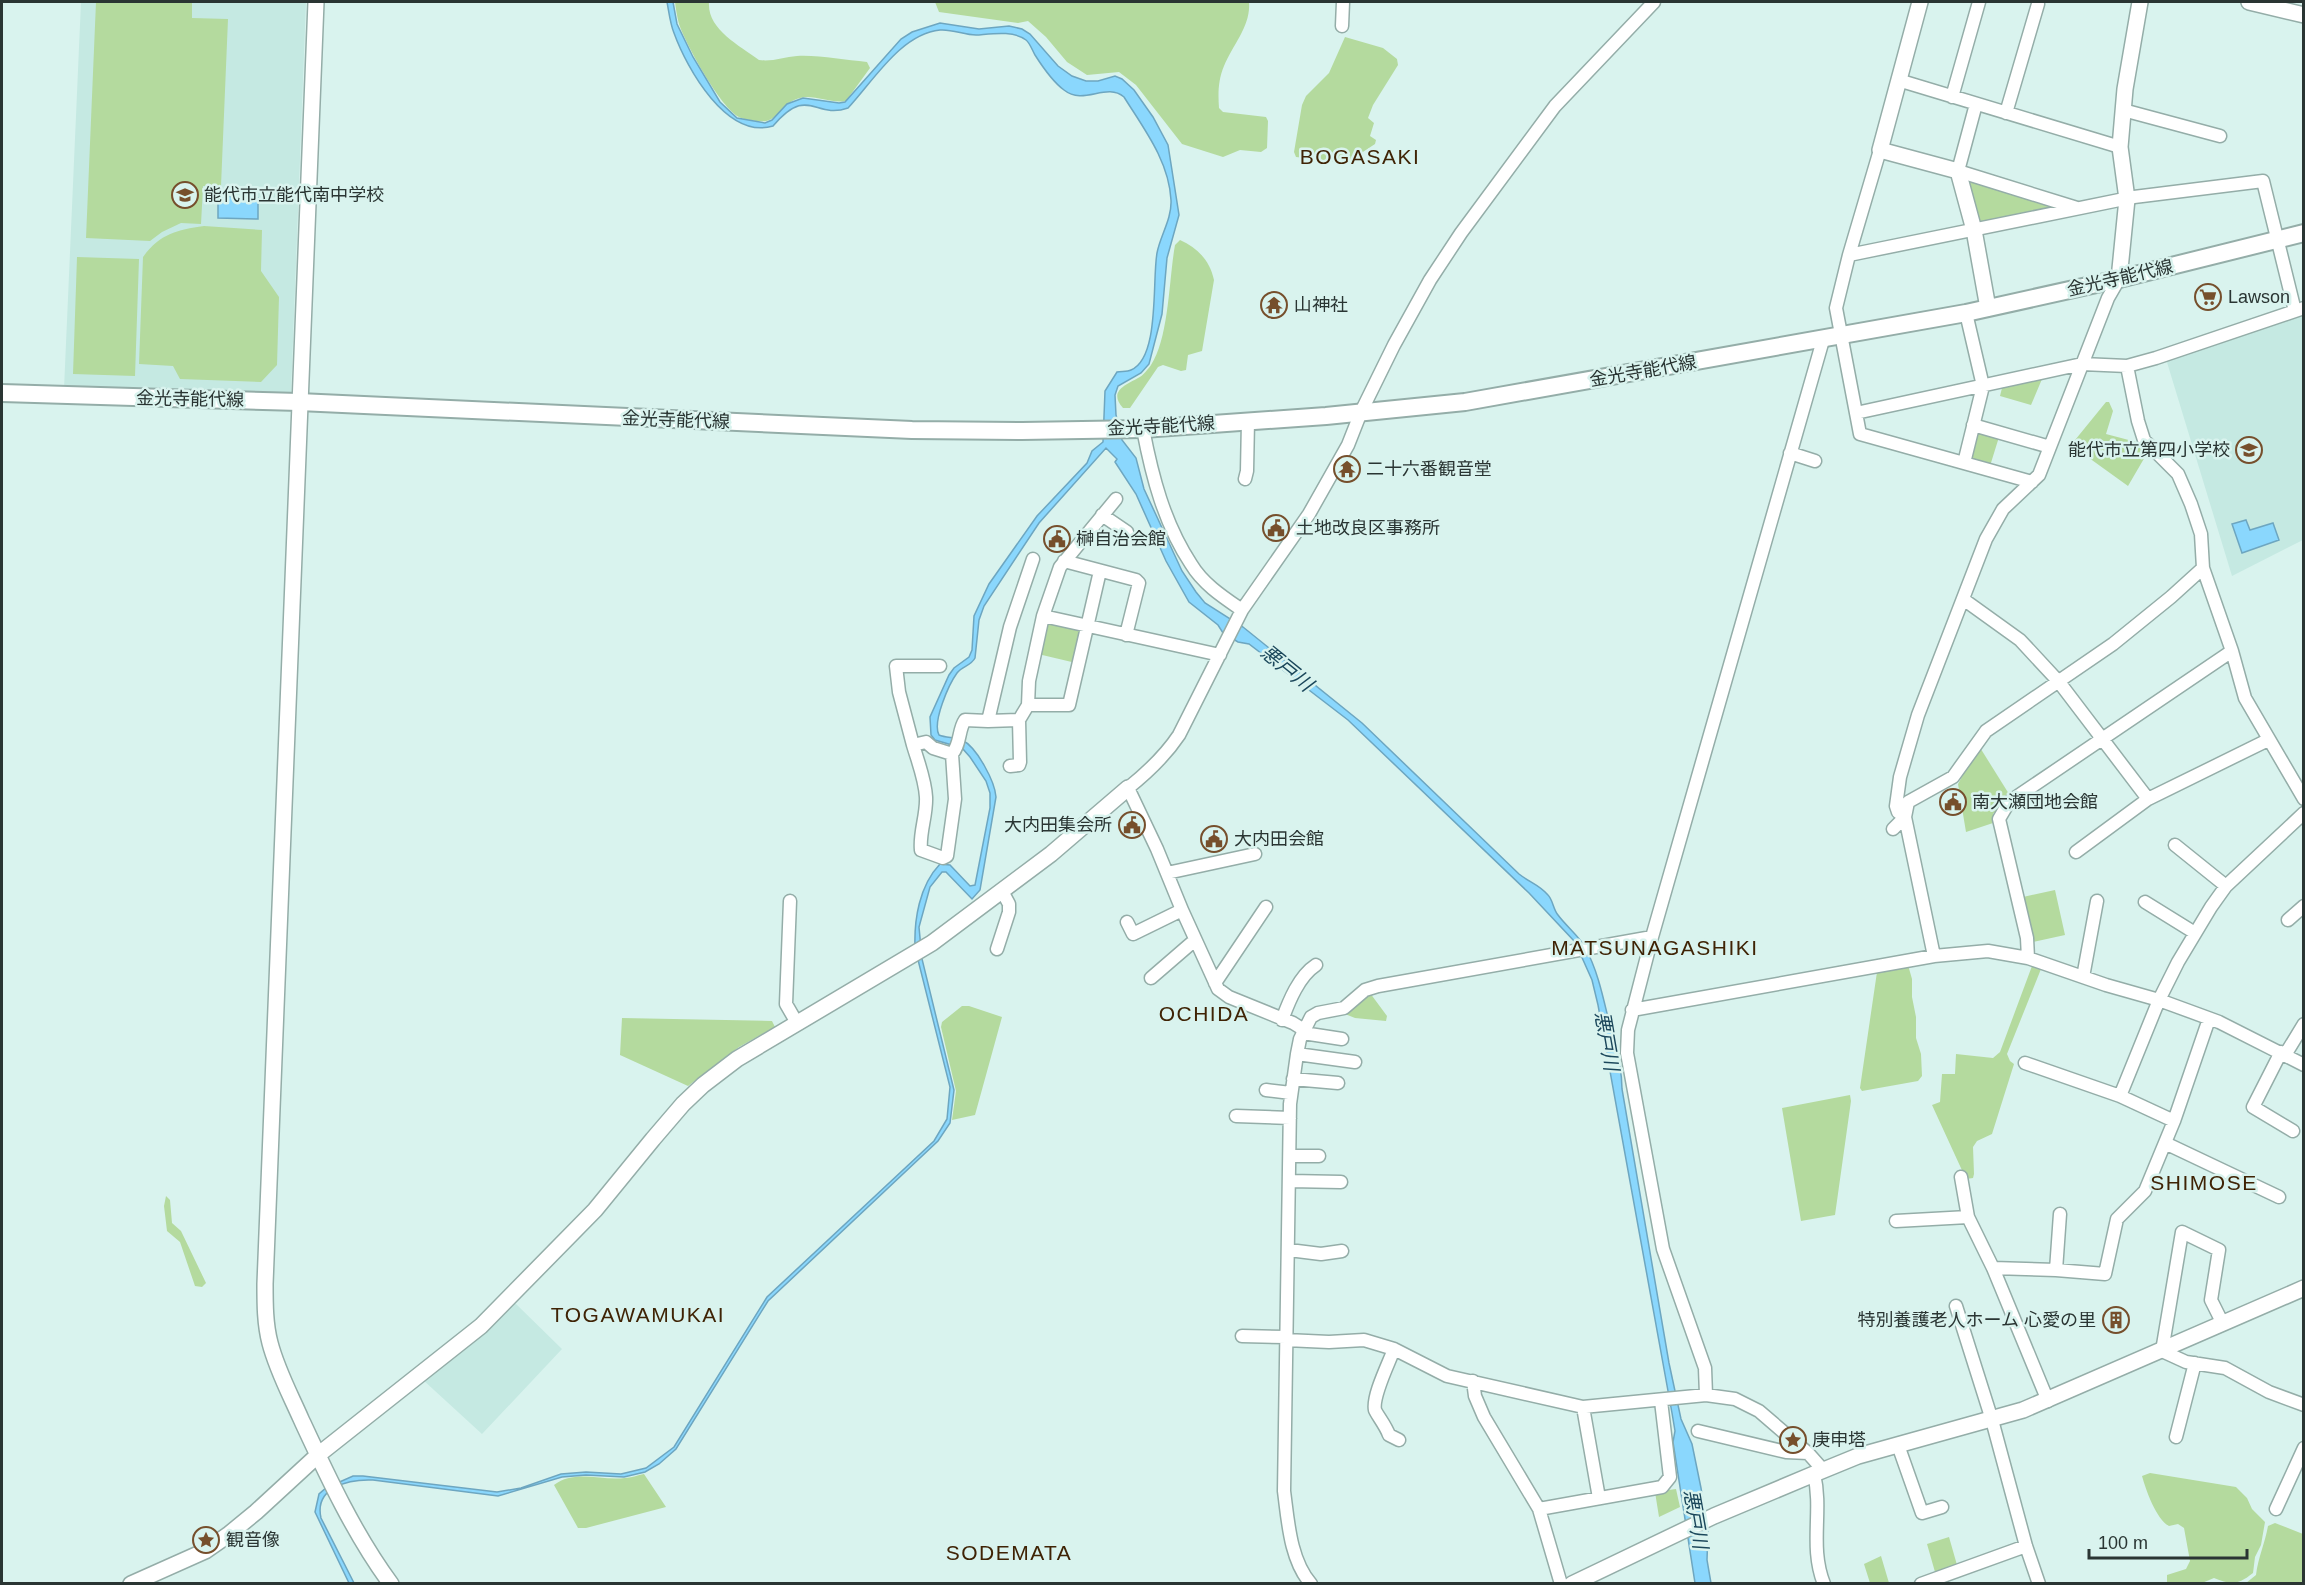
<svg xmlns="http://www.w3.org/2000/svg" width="2305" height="1585" font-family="Helvetica,'Noto Sans JP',sans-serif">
<rect width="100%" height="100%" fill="#d9f3ee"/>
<path fill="#c5e9e2" d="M 81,2 L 306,2 L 291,393 L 64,389 Z
M 2303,313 L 2303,540 L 2232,576 L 2166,359 Z
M 515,1303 L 562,1349 L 482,1434 L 422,1379 L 490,1327 Z"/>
<path fill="#b4da9e" d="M 96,2 L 192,2 L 192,18 L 228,19 L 221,186 L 203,186 L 201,224 L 181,223 L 162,232 L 150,241 L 86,238 Z
M 675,2 L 709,2 C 707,29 739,45 759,60 C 772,62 784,57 797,56 C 820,55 844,60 867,62 L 870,68 L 846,101 C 831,104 814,94 800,98 C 785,101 778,119 766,121 C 760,122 745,120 739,117 C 721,108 686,45 679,24 C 677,17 676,9 675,2 Z
M 935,2 L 1249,2 C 1251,26 1233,44 1224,66 C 1218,80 1218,94 1219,108 L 1223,112 L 1266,117 L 1268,121 L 1267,148 L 1261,152 L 1240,150 L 1223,157 L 1182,144 L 1136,85 L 1119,72 L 1087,75 L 1067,62 L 1046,37 L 1028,21 L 1018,23 L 939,12 Z
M 1345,37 L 1383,48 L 1397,59 L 1398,65 L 1373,105 L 1368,118 L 1374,123 L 1370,136 L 1376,140 L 1375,144 L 1346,163 L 1296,157 L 1294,152 L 1302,105 L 1306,96 L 1329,73 Z
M 1968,180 L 2052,205 L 2049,210 L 1978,222 Z
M 204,226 L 262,230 L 261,271 L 279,297 L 277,365 L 261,382 L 180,379 L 173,366 L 139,364 L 143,257 C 160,234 176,230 204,226 Z
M 1180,240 C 1198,248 1210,261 1214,280 L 1202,351 L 1188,355 L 1186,370 L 1181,371 L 1163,365 L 1158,367 L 1130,408 L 1123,408 C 1108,391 1126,385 1138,378 C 1143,376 1148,369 1151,365 C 1169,338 1169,278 1175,245 Z
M 77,257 L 139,259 L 135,376 L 73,374 Z
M 2042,379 L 2031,405 L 2000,396 L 2002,388 Z
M 2106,402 L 2109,402 L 2113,411 L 2106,434 L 2140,443 L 2149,450 L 2128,486 L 2071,445 Z
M 1981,432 L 1999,437 L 1990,466 L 1971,461 L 1975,435 Z
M 1052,622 L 1081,629 L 1076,663 L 1038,654 L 1043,626 Z
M 1979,746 L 2009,794 L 1993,814 L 1993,823 L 1966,832 L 1958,784 Z
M 2055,890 L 2065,935 L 2033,942 L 2023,897 Z
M 1908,965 L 1912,979 L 1912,997 L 1916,1017 L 1916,1038 L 1921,1054 L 1922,1076 L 1918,1081 L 1862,1091 L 1860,1088 L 1877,972 Z
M 2032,966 L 2041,969 L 2007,1054 L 2010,1061 L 2014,1064 L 1992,1134 L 1977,1141 L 1973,1147 L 1974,1174 L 1973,1178 L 1966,1179 L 1932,1105 L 1940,1102 L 1942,1074 L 1955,1074 L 1956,1054 L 1993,1058 L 2000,1052 Z
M 1370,993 L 1387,1016 L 1386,1021 L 1355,1018 L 1345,1014 Z
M 962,1006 L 969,1006 L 1002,1017 L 975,1115 L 952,1120 L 956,1091 L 941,1027 L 942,1022 Z
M 622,1018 L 772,1021 L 775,1027 L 739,1047 L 688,1086 L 620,1055 Z
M 1850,1095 L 1851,1101 L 1835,1215 L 1801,1221 L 1782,1108 Z
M 166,1196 L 170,1200 L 172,1223 L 181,1231 L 206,1283 L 202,1287 L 195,1286 L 180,1242 L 167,1231 L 164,1206 Z
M 2150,1473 L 2236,1487 L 2247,1498 L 2252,1509 L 2265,1522 L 2261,1545 L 2255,1557 L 2253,1573 C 2238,1585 2231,1585 2214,1578 L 2202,1583 L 2167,1583 L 2167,1575 L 2186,1569 L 2190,1561 L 2184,1528 L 2178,1524 L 2169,1526 C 2156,1519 2146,1490 2142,1476 Z
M 644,1474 L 666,1507 L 586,1528 L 578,1528 L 554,1485 C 575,1469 600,1481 625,1478 C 631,1478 638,1475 644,1474 Z
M 1676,1489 L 1680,1507 L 1659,1517 L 1655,1492 Z
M 2275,1523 L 2303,1534 L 2303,1583 L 2246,1583 L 2256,1575 C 2258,1558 2265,1543 2268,1526 Z
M 1949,1537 L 1957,1565 L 1935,1572 L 1927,1544 Z
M 1881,1556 L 1889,1583 L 1870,1583 L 1864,1564 Z"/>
<path fill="#8ad7fd" stroke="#6da6c0" stroke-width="1.5" d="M 667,2 L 673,2 L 677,24 L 693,57 L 720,102 L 737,118 L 765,123 L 772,120 L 787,104 L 803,98 L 839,103 L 845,102 L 901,39 L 912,32 L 940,23 L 979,29 L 1009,26 L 1022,29 L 1030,34 L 1058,66 L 1072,76 L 1086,81 L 1098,81 L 1115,76 L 1122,79 L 1134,90 L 1153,117 L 1168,145 L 1179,215 L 1167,258 L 1162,314 L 1149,364 L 1141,373 L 1118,386 L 1115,395 L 1116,415 L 1122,440 L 1136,458 L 1144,489 L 1182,571 L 1196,592 L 1205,603 L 1243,627 L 1362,723 L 1519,874 C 1529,882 1540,885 1548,895 C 1553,900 1553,909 1558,915 C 1566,926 1578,935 1585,947 C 1599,973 1604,1002 1611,1030 C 1616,1050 1622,1068 1622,1089 L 1669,1363 L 1681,1419 L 1692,1444 L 1701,1488 L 1708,1532 L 1707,1560 L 1711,1583 L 1695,1583 L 1673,1442 L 1675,1431 L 1672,1413 L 1598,1005 L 1592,980 L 1575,942 L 1529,893 L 1348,720 L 1249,644 L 1238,642 L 1223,633 L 1218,625 L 1189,602 L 1166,561 L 1136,494 L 1115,462 L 1117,459 L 1106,448 L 1039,523 L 984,606 L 979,620 L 975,658 C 971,666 962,666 957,673 C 949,684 932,722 939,735 C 946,738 955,737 962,740 C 977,747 995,782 996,797 L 980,890 L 972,899 L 946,872 L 942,872 L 930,887 L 919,927 L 922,959 L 954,1090 L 950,1123 L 938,1141 L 768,1301 L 676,1449 L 659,1464 L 645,1472 L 624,1477 L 586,1475 L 562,1477 L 498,1496 L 373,1480 C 349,1479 314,1487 321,1518 L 354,1583 L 349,1583 L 315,1512 L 319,1494 L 326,1488 L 353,1476 L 363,1476 L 497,1492 L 521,1488 L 561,1474 L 586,1472 L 621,1474 L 646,1468 L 674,1447 L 767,1297 L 934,1141 L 947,1119 L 950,1087 L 915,948 C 914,920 919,886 940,864 L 950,865 L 970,886 L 975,885 L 990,808 L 990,793 L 986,781 L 970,757 L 962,748 L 935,740 L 931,735 L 930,717 L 949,675 L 954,668 L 969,657 L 972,650 L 974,616 L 989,584 L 1037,516 L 1087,463 L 1092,451 L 1103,442 L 1105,391 L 1117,372 C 1121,371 1127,372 1131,370 C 1160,358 1152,280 1157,253 C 1160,236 1172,219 1171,200 C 1169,161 1144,129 1124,97 C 1106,82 1084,106 1064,90 C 1053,82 1042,66 1035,55 C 1032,50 1030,43 1026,40 C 1013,30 991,34 976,35 C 964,35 953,29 940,30 C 901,34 874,80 848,108 C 814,120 809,84 773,126 C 727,140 687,69 674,33 C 670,23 669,12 667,2 Z
M 218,196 L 258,198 L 258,219 L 218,218 Z
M 2246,520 L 2250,530 L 2273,523 L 2279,540 L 2242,553 L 2232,524 Z"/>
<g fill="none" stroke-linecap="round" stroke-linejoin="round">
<defs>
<path id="minor" d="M 1342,26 L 1343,2
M 1898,80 L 2120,147
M 1952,97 L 1979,2
M 1976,104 L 1958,171 L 2077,208
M 2123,110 L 2220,136
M 2006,113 L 2038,4
M 1880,150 L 1849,255 L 1836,308 L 1860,434 L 2032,482
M 1849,255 L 2134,197 L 2263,181 L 2295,311
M 2127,366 L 2138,421 L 2144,440 L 2178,474 L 2191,504 L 2201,534 L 2203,568 L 2232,651 L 2245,698 L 2304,799
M 1856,413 L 2082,364 L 2127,366 L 2156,358 L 2304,308
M 1973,425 L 2050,447
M 1143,429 C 1152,476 1164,523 1191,564 C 1203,584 1223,597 1242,610
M 1790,453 L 1815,461
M 1964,463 L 1983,386 L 1966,313
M 1245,479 L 1247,471 L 1248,421
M 1102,515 L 1127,532
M 1064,561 L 1136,580 L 1139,583 L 1126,635
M 1100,571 L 1069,705 L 1028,705 L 1029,681 L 1043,616 L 1060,567 L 1116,499
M 1963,599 L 2020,640 L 2059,682 L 2148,799 L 2268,740
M 1043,616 L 1220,655
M 940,666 L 896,666 L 899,692 L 913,745 L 926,742 L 933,748 L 952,754 C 961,744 958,730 965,720 L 988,721
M 1019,720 L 988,721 L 1010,627 L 1033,559
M 913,745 C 918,762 925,779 926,797 C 927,815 919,833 921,850 L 943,858 L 947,856 L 955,799 L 952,754
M 1010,766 L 1019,765 L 1020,762 L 1019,720 L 1028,705
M 1905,817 L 1898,812 L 1896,806 L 1900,777 L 1918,715 L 1986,539 L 2003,509 L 2039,475 L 2108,298 L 2119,279
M 1893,829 L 1905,817
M 2175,845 L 2226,886
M 2076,852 L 2148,799
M 1167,873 L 1255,854
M 790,901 L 786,1004 L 797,1023
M 2145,902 L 2195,933
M 2288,920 L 2304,906
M 1127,922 L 1133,934 L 1182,910
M 997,949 L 1009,912 L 1009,904 L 1002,891
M 1934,956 L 1905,817 L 1908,802 L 1953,777 L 1986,731 L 2113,644 L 2171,597 L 2203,568
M 2028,958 L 2027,938 L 1999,819 L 2009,802 L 2232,651
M 2083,977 L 2097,901
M 1151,978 L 1195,940
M 1215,983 L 1266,907
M 1632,1010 L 1934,956 L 1988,951 L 2028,958 L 2106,985 L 2159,1000 L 2219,1022 L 2304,1065
M 1282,1020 C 1289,1001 1299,976 1316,965
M 1342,1039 L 1303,1033 L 1301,1028 L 1293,1023 L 1229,997 L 1218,989 L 1182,910 L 1157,849 L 1128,788 C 1148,772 1165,756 1179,735 L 1242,610 L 1309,514 L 1348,445 L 1361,412 L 1394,345 L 1430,280 L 1461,233 L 1555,106 L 1654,2
M 2281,1052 L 2253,1107 L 2293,1131
M 1297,1054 L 1355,1062
M 2285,1055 L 2304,1024
M 2025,1063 L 2120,1096 L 2174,1121
M 1293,1079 L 1338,1083
M 1266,1090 L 1291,1093
M 2120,1096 L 2159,1000 L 2178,962 L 2211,907 L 2226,886 L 2304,813
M 1236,1116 L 1290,1118
M 2165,1143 L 2279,1197
M 1290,1156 L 1319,1156
M 1961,1177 L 1968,1217 L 1993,1268 L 2048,1401
M 1290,1181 L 1341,1182
M 1896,1221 L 1968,1217
M 1289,1250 L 1321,1254 L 1342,1251
M 1993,1268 L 2056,1270 L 2105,1274 L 2117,1219 L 2145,1191 L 2174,1121 L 2209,1019
M 2056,1270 L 2060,1214
M 1956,1306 L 1992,1420 L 2026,1546 L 2039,1584
M 2223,1324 L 2211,1300 L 2219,1250 L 2182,1232 L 2162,1351 L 2186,1362 L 2225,1368 L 2269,1392 L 2304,1405
M 1242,1336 L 1286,1337
M 1286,1340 L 1329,1342 L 1364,1340 L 1394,1349 L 1447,1376 L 1583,1407 L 1706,1395 L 1735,1399 L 1759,1411 L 1808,1453 L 1824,1471
M 1394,1349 C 1389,1363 1372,1396 1375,1410 C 1377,1415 1386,1426 1389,1435 L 1399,1440
M 1473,1381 L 1475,1396 L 1484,1417 L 1539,1509 L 1662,1487 L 1670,1477 L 1661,1401
M 1706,1395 L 1705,1368 L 1663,1249 L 1627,1053 L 1628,1030 L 1652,937 L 1823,340
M 1583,1407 L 1599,1498
M 1698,1431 L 1786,1452 L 1808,1453
M 2176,1437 L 2195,1363
M 1898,1445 L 1922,1513 L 1942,1507
M 1814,1474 C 1823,1512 1809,1546 1824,1584
M 1539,1509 L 1561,1584
M 2276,1509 L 2304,1448
M 1311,1584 C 1290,1560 1288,1521 1284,1491 L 1290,1104 L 1297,1054 L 1300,1039 L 1311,1017 L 1318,1013 L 1344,1008 L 1365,990 L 1378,986 L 1652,937
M 1921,1584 L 2026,1546"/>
<path id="tertiary" d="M 316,2 L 265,1284 C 265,1304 265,1324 270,1343 C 277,1370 290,1394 301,1419 C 327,1475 354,1534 391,1584
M 1920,2 L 1880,150 L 1958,171 L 1974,230 L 1988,308
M 2249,2 L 2304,15
M 2119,279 L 2127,199 L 2120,147 L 2125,89 L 2140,2
M 131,1584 L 205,1551 L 228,1535 L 256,1512 L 318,1455 L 481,1326 L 595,1210 L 653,1139 L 683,1104 L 703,1085 L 737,1059 L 932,943 L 1051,854 L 1128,788
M 1572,1584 L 1714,1516 L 1814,1474 L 1858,1456 L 2023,1410 L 2304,1288"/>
<path id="secondary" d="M 2,393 L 299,402 L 912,430 L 1022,431 L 1143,429 L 1326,416 L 1465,402 L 1966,313 L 2119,279 L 2304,233"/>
</defs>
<use href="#minor" stroke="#94ada8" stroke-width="15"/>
<use href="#tertiary" stroke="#94ada8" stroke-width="18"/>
<use href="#secondary" stroke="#94ada8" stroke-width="20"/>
<use href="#minor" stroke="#fff" stroke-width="12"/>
<use href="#tertiary" stroke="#fff" stroke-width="15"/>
<use href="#secondary" stroke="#fff" stroke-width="16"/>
</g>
<defs>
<symbol id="school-ring" viewBox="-11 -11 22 22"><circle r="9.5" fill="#d9f3ee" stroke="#764f2c" stroke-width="1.5"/><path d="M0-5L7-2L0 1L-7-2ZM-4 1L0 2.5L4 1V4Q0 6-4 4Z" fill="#764f2c"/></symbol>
<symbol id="supermarket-ring" viewBox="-11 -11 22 22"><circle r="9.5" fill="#d9f3ee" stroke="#764f2c" stroke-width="1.5"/><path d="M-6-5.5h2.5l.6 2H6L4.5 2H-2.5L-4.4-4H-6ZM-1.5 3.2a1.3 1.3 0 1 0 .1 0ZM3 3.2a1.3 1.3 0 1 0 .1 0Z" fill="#764f2c"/></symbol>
<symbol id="temple-ring" viewBox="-11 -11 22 22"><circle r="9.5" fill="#d9f3ee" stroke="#764f2c" stroke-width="1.5"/><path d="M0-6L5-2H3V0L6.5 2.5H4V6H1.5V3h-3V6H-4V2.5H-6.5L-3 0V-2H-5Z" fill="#764f2c"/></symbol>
<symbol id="civic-ring" viewBox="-11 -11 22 22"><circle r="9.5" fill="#d9f3ee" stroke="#764f2c" stroke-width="1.5"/><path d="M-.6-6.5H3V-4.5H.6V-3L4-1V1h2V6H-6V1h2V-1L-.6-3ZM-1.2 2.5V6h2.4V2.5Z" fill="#764f2c"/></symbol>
<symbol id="building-ring" viewBox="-11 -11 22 22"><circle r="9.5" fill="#d9f3ee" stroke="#764f2c" stroke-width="1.5"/><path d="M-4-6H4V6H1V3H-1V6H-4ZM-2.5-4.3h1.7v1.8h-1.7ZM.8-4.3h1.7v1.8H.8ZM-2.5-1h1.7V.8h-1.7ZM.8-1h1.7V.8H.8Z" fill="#764f2c"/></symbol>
<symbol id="sight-ring" viewBox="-11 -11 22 22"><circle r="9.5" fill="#d9f3ee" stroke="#764f2c" stroke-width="1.5"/><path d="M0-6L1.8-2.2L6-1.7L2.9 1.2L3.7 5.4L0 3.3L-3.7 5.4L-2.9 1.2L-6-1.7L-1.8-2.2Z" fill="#764f2c"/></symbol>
</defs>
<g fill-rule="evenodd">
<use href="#school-ring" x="170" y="180" width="30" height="30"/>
<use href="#supermarket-ring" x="2193" y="282" width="30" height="30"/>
<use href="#temple-ring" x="1259" y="290" width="30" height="30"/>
<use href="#school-ring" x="2234" y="435" width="30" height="30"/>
<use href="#temple-ring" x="1332" y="454" width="30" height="30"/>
<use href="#civic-ring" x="1261" y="513" width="30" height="30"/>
<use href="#civic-ring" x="1042" y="524" width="30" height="30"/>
<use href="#civic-ring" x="1938" y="787" width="30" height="30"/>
<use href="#civic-ring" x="1117" y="810" width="30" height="30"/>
<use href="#civic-ring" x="1199" y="824" width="30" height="30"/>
<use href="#building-ring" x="2101" y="1305" width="30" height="30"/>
<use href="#sight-ring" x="1778" y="1425" width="30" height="30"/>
<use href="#sight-ring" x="191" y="1525" width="30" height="30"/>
</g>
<g text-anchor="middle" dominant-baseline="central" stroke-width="5" stroke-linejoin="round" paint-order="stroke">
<g font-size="18" fill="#2a3533" stroke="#d9f3ee" text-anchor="start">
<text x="204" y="195">能代市立能代南中学校</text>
<text x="2228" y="297">Lawson</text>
<text x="1294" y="305">山神社</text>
<text x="2230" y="450" text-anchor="end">能代市立第四小学校</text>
<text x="1366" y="469">二十六番観音堂</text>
<text x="1296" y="528">土地改良区事務所</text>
<text x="1076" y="539">榊自治会館</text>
<text x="1972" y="802">南大瀬団地会館</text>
<text x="1112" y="825" text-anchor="end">大内田集会所</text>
<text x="1234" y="839">大内田会館</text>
<text x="2096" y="1320" text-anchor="end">特別養護老人ホーム 心愛の里</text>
<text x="1812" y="1440">庚申塔</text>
<text x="226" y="1540">観音像</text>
</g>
<g font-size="18" fill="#2a3533" stroke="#d9f3ee">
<text transform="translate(2120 278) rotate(-13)">金光寺能代線</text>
<text transform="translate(1643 371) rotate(-10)">金光寺能代線</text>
<text transform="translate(190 399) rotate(1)">金光寺能代線</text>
<text transform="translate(676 420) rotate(2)">金光寺能代線</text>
<text transform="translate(1161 426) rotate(-3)">金光寺能代線</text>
</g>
<g font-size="20" font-style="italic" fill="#1b475b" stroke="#d9f3ee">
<text transform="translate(1287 668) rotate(39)">悪戸川</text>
<text transform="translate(1607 1041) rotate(80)">悪戸川</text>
<text transform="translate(1696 1519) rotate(80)">悪戸川</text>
</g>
<g font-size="21" letter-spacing="1.5" fill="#3f2305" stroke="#d9f3ee">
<text x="1360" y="156">BOGASAKI</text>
<text x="1655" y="947">MATSUNAGASHIKI</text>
<text x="1204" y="1013">OCHIDA</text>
<text x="2204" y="1182">SHIMOSE</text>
<text x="638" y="1314">TOGAWAMUKAI</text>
<text x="1009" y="1552">SODEMATA</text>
</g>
</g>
<rect width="2305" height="1585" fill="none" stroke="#2a3533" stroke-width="6"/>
<path d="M2089 1549v9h158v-9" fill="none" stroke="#2a3533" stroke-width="3"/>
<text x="2098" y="1549" font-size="18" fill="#2a3533" stroke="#d9f3ee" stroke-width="4.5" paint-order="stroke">100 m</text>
</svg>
